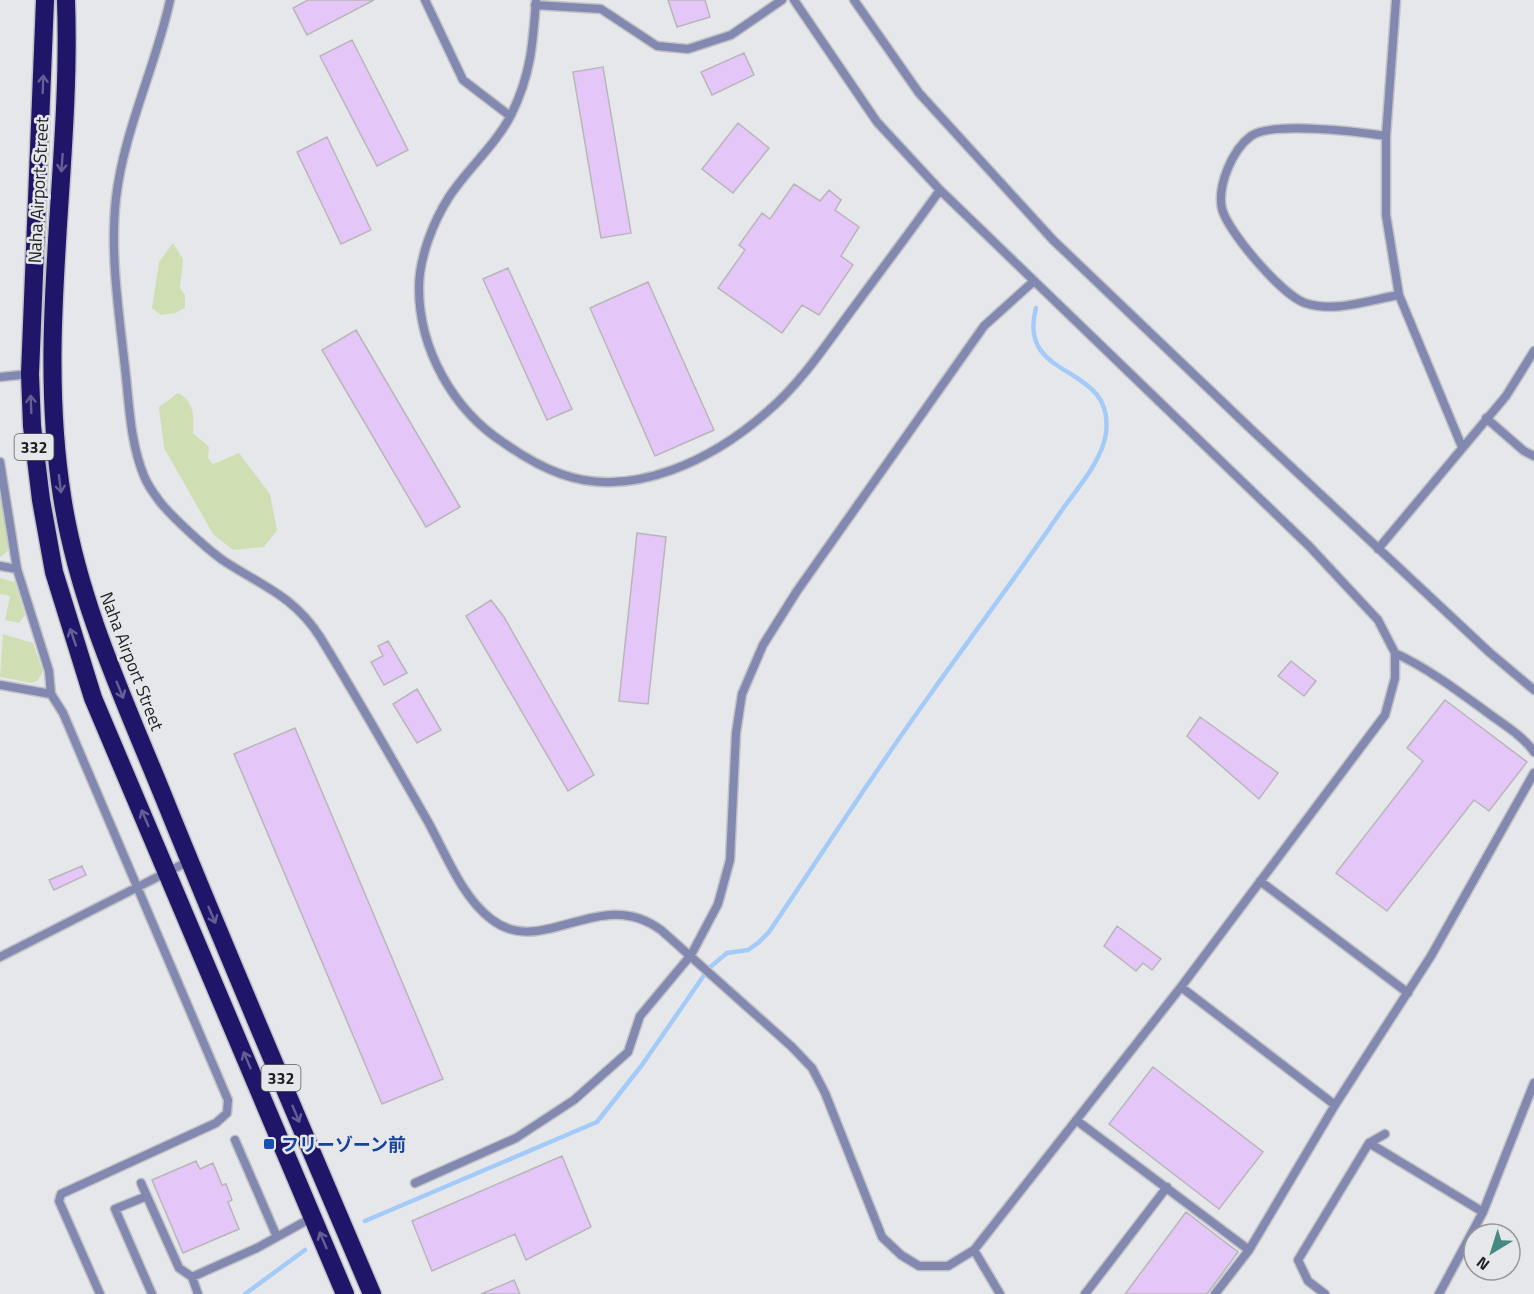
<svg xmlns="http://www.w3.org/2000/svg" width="1534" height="1294" font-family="'Titillium Web','Noto Sans JP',sans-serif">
<rect width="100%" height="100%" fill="#e6e7eb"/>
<path fill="#d0deb4" d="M 173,243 L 183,259 L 180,288 L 185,295 L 185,308 L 175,313 L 161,315 L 152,308 L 159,262 Z
M 178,393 C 194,401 194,416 193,433 L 209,447 L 208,458 L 213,464 L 239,453 L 270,494 L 277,530 L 264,547 L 233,550 L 213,534 L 164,448 L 159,407 Z
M 0,492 L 9,546 L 7,552 L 0,557 Z
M 0,578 L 15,582 L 25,615 L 19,623 L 5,620 L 10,596 L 0,594 Z
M 3,634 L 33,643 L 43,672 L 37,681 L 31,683 L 0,677 Z"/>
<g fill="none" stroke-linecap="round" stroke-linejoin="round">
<path stroke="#a4cbf8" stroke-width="4.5" d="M 365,1221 L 597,1122 L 642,1065 L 709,968 L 727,953 L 748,950 L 758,943 L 769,932 C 822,854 872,775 927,699 C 972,635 1020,572 1064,507 C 1079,487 1103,458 1106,433 C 1115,361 1016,383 1036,308
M 245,1294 L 305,1250"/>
</g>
<path fill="#e5c6f8" stroke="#b8b6b9" stroke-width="1.5" d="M 308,0 L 374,0 L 307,35 L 293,8 Z
M 668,0 L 705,0 L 710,17 L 677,27 Z
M 352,40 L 408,150 L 377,166 L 320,56 Z
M 744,53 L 754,75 L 712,95 L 701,72 Z
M 603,67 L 631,233 L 601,238 L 573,72 Z
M 738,123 L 769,148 L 733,193 L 702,169 Z
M 327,137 L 371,230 L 341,244 L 297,152 Z
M 794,184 L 820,201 L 829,190 L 841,200 L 835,210 L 859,227 L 841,256 L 853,265 L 819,315 L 802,305 L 782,333 L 718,288 L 745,250 L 739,245 L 762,213 L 770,219 Z
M 508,268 L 572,409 L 547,420 L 483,279 Z
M 648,282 L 714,430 L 655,456 L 590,308 Z
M 356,330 L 460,507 L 426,527 L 322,350 Z
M 637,533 L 666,537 L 648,704 L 619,701 Z
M 491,600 L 504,617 L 594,775 L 568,791 L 466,616 Z
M 388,641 L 407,673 L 384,685 L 371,662 L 383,656 L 378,646 Z
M 1291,661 L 1316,681 L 1304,696 L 1278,676 Z
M 417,689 L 441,730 L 417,743 L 393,704 Z
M 1445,700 L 1527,762 L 1489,811 L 1474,800 L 1387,911 L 1336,873 L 1423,761 L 1407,748 Z
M 1200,717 L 1278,773 L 1259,799 L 1187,736 Z
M 295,728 L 443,1079 L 382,1104 L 234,754 Z
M 82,866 L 86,875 L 54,890 L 49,880 Z
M 1117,926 L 1161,959 L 1152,970 L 1143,963 L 1136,971 L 1104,946 Z
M 1153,1067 L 1263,1152 L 1219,1209 L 1109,1124 Z
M 562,1156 L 591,1227 L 526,1260 L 515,1234 L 432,1271 L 412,1221 Z
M 196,1161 L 200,1169 L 213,1163 L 222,1185 L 226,1184 L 232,1200 L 228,1202 L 239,1229 L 183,1253 L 152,1180 Z
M 1186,1212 L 1238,1252 L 1207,1294 L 1125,1294 Z
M 514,1280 L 520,1294 L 481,1294 Z"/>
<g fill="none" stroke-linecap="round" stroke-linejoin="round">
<defs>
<path id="lane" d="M 170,0 C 156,66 124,130 116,198 C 110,251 118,306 124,359 C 129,397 129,440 144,476 C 147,484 154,494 160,502 C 172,517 208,550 224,561 C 262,586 294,596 320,637 C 357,697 392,759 427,820 C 445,852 461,896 491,919 C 543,960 599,884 661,930 L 792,1047 L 812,1068 L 825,1093 L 882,1237 L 901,1255 L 919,1266 L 948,1266 L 974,1250 L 1181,987 L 1385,715 L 1395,678 L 1395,653 L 1378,620 L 1309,546 L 940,190 L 877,122 L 794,0
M 425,0 L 463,80 L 510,116
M 536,0 C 533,43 531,75 511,115 C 495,146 468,168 449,197 C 433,222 419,258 419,288 C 419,349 453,410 504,443 C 521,455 541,467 561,474 C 633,500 714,459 768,411 C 803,381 829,340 857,303 C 885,265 913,228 940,190
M 854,0 L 919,93 L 1053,240 L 1254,432 L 1489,652 L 1534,690
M 1396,0 L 1386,136 L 1386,215 L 1399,295 L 1462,447
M 535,5 L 601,9 L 657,46 L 688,49 L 731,35 L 782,0
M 1386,136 C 1359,132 1272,121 1251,136 C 1232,150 1217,186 1222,209 C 1228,232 1282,295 1305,303 C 1335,313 1369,300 1399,295
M 0,377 L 30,374
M 1486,418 L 1524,451 L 1534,456
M 0,462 L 17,569 L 49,671 L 51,694 L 63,713 L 228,1100 L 227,1113 L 216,1123 L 61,1194 L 59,1201 L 100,1294
M 1378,549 L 1506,396 L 1534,351
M 0,566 L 17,569
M 1395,653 C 1429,669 1458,691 1488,713 C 1504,725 1523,736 1534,752
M 0,685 L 51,694
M 1260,881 L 1408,993
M 0,957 L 189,861
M 1335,1105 L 1431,956 L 1534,773
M 1076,1120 L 1249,1250 L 1335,1105 L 1181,987
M 235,1140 L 277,1237
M 1369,1143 L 1483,1212 L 1439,1294
M 141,1183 L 179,1268 L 192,1277 L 257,1248 L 313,1217
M 415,1183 L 516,1138 L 574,1100 L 628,1052 L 640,1016 L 691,955 L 718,904 L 730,860 L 736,733 L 742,694 L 763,645 L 797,591 L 984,326 L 1034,281
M 147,1196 L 115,1209 L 152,1294
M 1483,1212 L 1534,1083
M 974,1250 L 1000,1294
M 192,1277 L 198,1294
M 1085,1294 L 1167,1187
M 1215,1294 L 1249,1250
M 1325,1294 L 1308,1281 L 1298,1260 L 1369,1143 L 1385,1134"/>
<path id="highway" d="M 45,0 L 30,374 L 32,426 L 41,500 L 54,572 L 93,698 L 345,1294
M 66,0 C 72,166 36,331 62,496 C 78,602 124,699 164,798 C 231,964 302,1129 372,1294"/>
</defs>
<use href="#lane" stroke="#c2c3c6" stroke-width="11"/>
<use href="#highway" stroke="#c2c3c6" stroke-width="21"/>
<use href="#lane" stroke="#8288b0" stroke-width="8"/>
<use href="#highway" stroke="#1f1669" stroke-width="18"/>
</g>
<defs><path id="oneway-shaft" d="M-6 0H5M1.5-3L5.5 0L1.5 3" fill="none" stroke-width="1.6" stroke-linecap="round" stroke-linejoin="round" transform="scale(1.5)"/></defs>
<g stroke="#655f96">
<use href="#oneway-shaft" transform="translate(43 84) rotate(-88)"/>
<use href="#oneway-shaft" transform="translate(62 163) rotate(94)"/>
<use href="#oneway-shaft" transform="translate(31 404) rotate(-92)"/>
<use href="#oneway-shaft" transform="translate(60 484) rotate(83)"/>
<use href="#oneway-shaft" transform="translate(73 637) rotate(-109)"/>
<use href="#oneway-shaft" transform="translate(120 690) rotate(68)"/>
<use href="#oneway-shaft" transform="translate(145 818) rotate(-113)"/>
<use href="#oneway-shaft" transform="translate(212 915) rotate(67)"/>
<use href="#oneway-shaft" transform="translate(247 1060) rotate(-113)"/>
<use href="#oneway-shaft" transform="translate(296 1114) rotate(67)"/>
<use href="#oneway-shaft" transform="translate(323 1240) rotate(-113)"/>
</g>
<rect fill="#1a4fb4" stroke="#e6e7eb" stroke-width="2" x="263" y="1138" width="12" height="12" rx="3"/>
<g text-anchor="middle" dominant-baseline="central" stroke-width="5" stroke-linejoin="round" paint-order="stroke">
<g fill="#e6e7eb" stroke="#5a5b5d" stroke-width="1.5">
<rect x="14.5" y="434" width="39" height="26" rx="4.5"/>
<rect x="261.5" y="1065" width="39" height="26" rx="4.5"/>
</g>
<g font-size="16" font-weight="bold" fill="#1e1f20">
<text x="34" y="447">332</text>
<text x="281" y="1078">332</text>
</g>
<g font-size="18" fill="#1e1f20" stroke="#e6e7eb">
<text transform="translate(38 190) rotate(-87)">Naha Airport Street</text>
<text transform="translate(132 661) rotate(69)">Naha Airport Street</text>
</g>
<g font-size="18" font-weight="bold" fill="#164399" stroke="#e6e7eb" text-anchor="start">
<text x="281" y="1144">フリーゾーン前</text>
</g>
</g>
<g transform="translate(1492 1252) rotate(218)"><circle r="28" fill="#e6e7eb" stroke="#96979a" stroke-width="1.5"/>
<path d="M0-4.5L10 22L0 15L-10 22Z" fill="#448a82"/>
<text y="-9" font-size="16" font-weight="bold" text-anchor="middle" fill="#1e1f20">N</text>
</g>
</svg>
